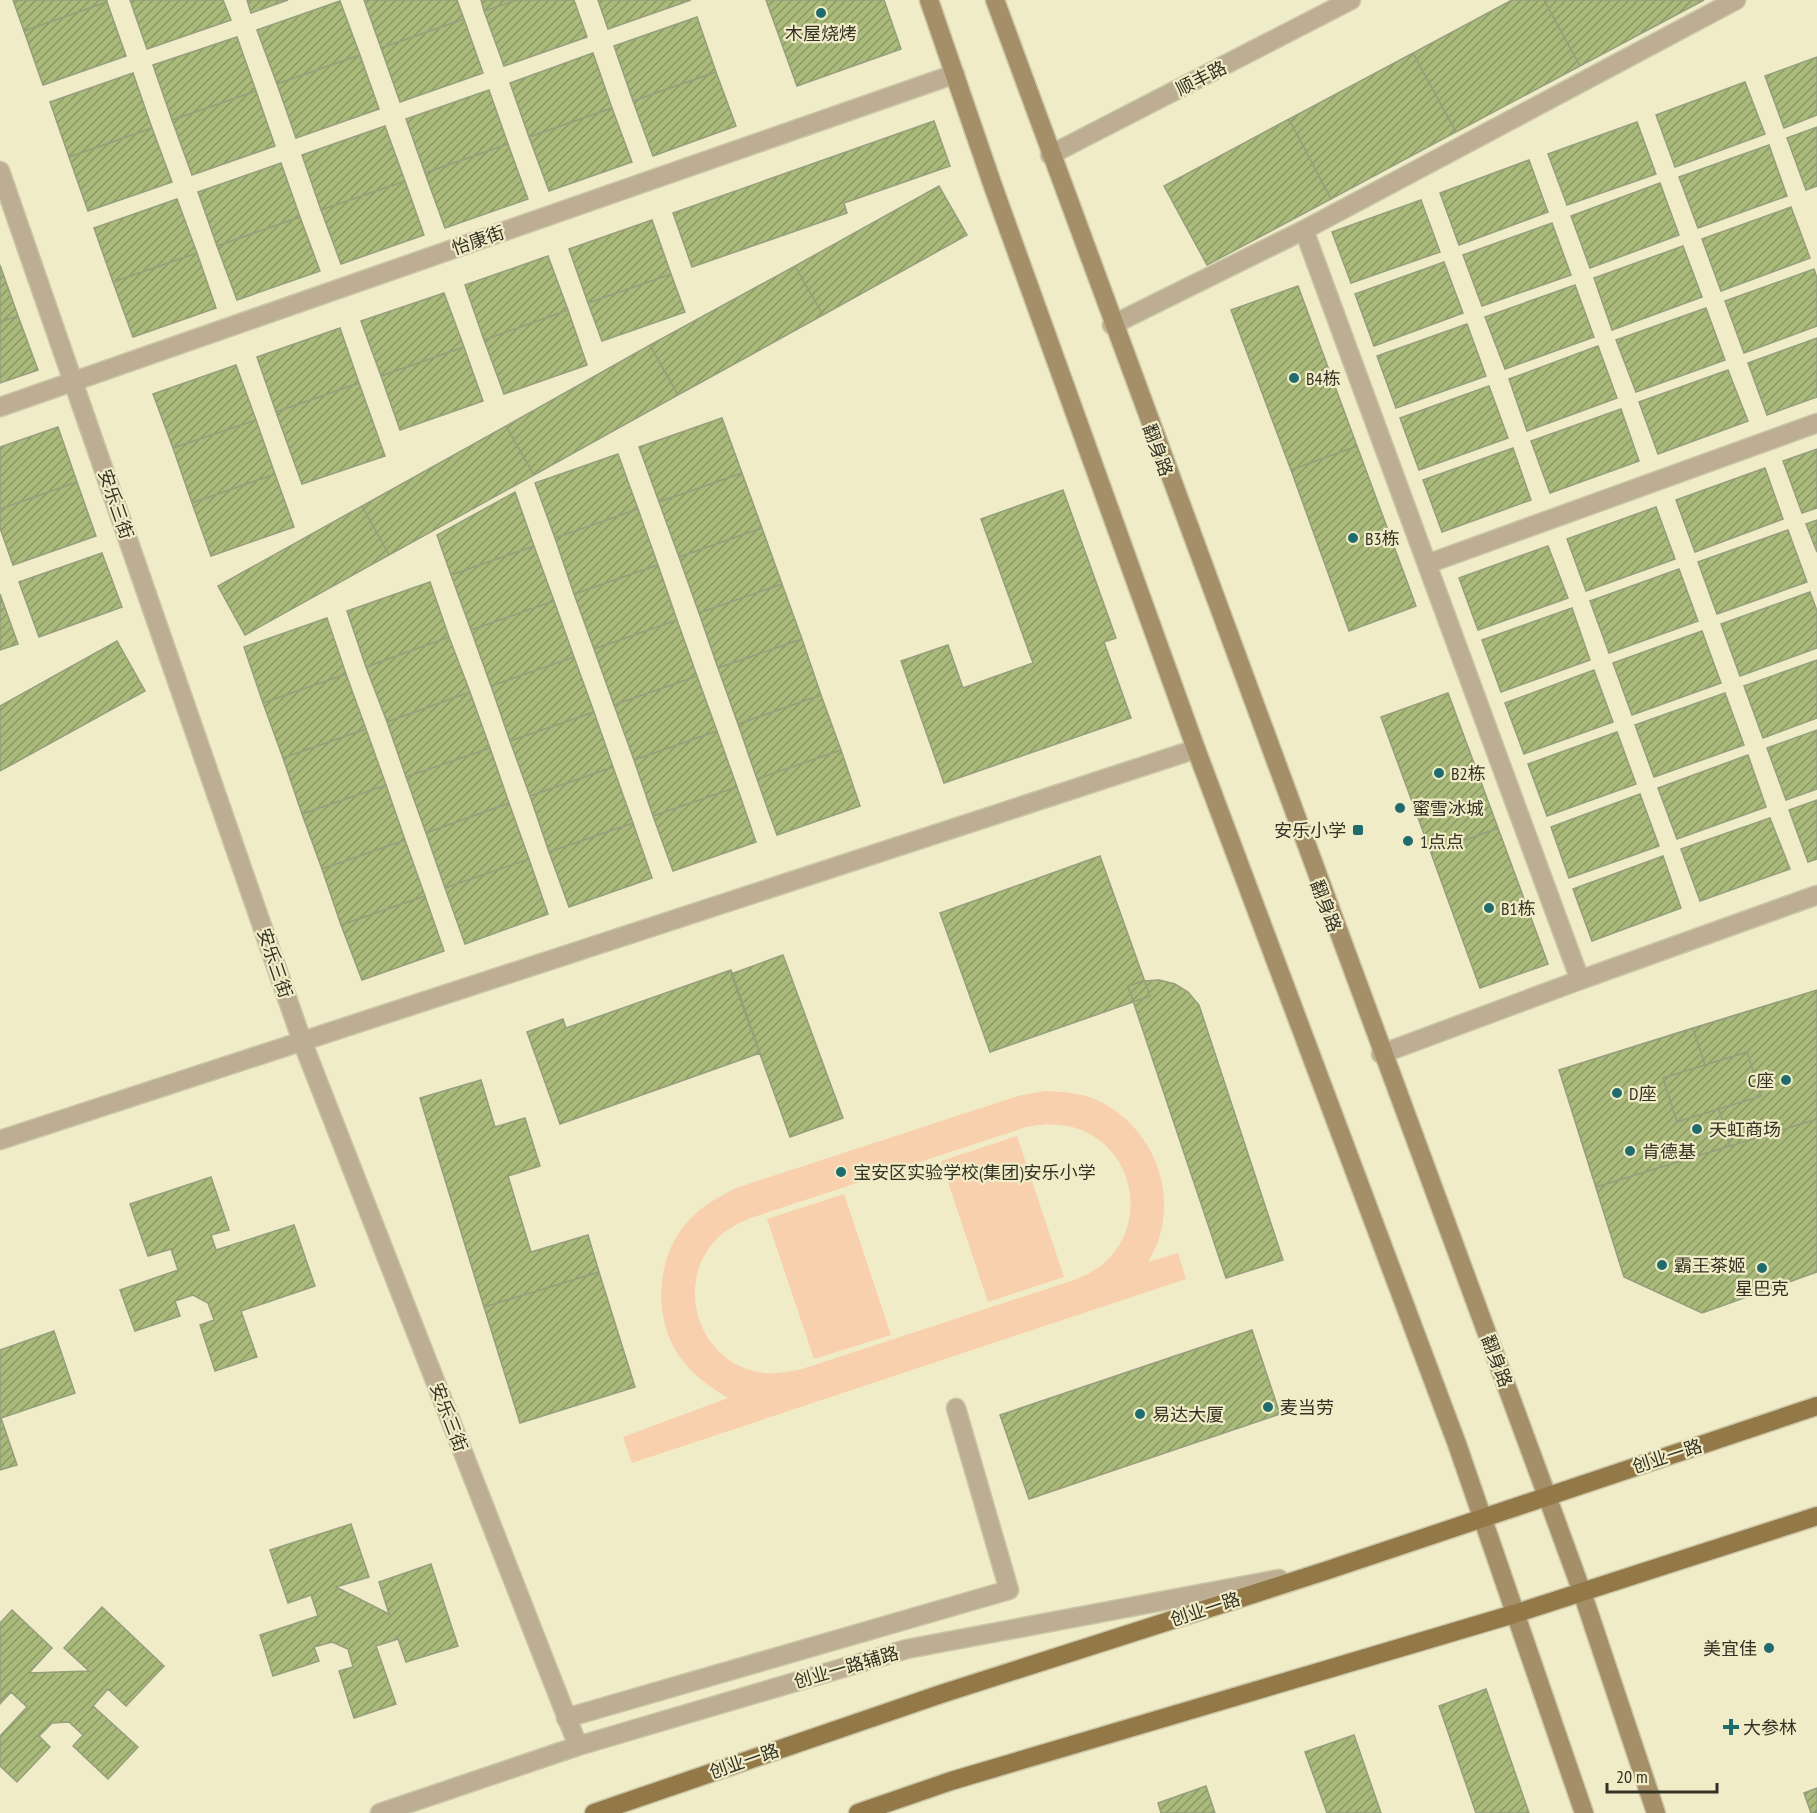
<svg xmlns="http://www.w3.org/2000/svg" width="1817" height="1813" font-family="'PT Sans Narrow','Noto Sans SC',sans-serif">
<defs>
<pattern id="building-hatch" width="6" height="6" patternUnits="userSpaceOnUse" patternTransform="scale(1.5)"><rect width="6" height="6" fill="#aaba7a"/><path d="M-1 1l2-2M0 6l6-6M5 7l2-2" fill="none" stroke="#8b9864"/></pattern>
</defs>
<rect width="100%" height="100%" fill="#f1ecc8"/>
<path fill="#f8d0ad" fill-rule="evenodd" d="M 1045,1091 C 1065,1092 1085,1093 1103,1103 C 1160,1134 1182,1207 1148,1262 L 1178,1253 L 1186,1279 L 632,1463 L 623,1437 L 728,1398 C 710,1387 692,1375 679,1356 C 652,1316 656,1254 690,1219 C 703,1205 719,1197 736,1188 L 1018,1096 ZM 1047,1124 C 1061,1125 1075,1126 1088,1133 C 1133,1156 1145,1218 1111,1256 C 1102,1267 1090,1273 1077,1279 L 799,1370 C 785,1372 772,1375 758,1372 C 699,1361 675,1286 714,1242 C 723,1231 736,1225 748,1219 L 1026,1127 Z
M 1017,1136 L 1064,1277 L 988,1302 L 941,1161 Z
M 844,1194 L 891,1335 L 814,1359 L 767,1219 Z"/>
<path fill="url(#building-hatch)" stroke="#959e7d" stroke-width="1.5" d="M 13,0 L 107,0 L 107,2 L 24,31 Z
M 130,0 L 223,0 L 231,20 L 147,49 Z
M 247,0 L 288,0 L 251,13 Z
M 364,0 L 457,0 L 464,19 L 381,48 Z
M 481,0 L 517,0 L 484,11 Z
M 517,0 L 574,0 L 587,37 L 504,66 L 484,11 Z
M 598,0 L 691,0 L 608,29 Z
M 766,0 L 884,0 L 901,49 L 797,86 Z
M 1512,0 L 1544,0 L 1580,66 L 1456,132 L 1413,53 Z
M 1544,0 L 1704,0 L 1580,66 Z
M 340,1 L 360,55 L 277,84 L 257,30 Z
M 107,2 L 126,56 L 43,85 L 24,31 Z
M 697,17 L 716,72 L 633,101 L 614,46 Z
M 464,19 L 483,73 L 400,102 L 381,48 Z
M 237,37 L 256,91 L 172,120 L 153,65 Z
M 593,53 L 612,108 L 529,137 L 510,83 Z
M 1413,53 L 1456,132 L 1331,199 L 1289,119 Z
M 360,55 L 379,109 L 296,138 L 277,84 Z
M 1817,57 L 1817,115 L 1784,128 L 1765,76 Z
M 716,72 L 736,126 L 653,156 L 633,101 Z
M 133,73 L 152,128 L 69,157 L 50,102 Z
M 1745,82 L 1765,134 L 1675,167 L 1656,115 Z
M 489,90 L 508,144 L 425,173 L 406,119 Z
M 256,91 L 275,146 L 192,175 L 172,120 Z
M 612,108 L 632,162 L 549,191 L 529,137 Z
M 1289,119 L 1331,199 L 1207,265 L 1164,186 Z
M 934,121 L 950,166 L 844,203 L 847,213 L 692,267 L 673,213 Z
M 1637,122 L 1656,174 L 1567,205 L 1548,154 Z
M 385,126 L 405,181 L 321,210 L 302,155 Z
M 1817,127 L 1817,186 L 1806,190 L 1787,138 Z
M 152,128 L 172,182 L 88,211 L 69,157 Z
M 508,144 L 528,199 L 445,228 L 425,173 Z
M 1769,145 L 1787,196 L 1698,228 L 1679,177 Z
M 1529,160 L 1548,212 L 1459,245 L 1440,193 Z
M 281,163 L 300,217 L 217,246 L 198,192 Z
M 405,181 L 424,235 L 341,264 L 321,210 Z
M 1660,183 L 1679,235 L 1590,268 L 1571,216 Z
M 939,186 L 967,235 L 823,315 L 795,266 Z
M 177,199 L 197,253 L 113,282 L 94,228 Z
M 1421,200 L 1440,252 L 1351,283 L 1332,232 Z
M 1791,207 L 1810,258 L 1721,291 L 1702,239 Z
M 300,217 L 320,271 L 237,300 L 217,246 Z
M 652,220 L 671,274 L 588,303 L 569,249 Z
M 1552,223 L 1571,275 L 1482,306 L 1463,255 Z
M 1683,246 L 1702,297 L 1612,330 L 1594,278 Z
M 197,253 L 216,308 L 133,337 L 113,282 Z
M 548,256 L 568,310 L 484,340 L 465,285 Z
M 1444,262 L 1463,313 L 1374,346 L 1355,294 Z
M 0,265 L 18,316 L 0,322 Z
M 795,266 L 823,315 L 678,395 L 650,345 Z
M 1814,269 L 1817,278 L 1817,326 L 1744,353 L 1725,301 Z
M 671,274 L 685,312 L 602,341 L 588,303 Z
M 1575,285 L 1594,337 L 1505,369 L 1485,317 Z
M 1298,286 L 1357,446 L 1291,470 L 1231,310 Z
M 444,293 L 464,347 L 381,376 L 361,321 Z
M 1706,308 L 1725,360 L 1636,392 L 1616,340 Z
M 568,310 L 587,365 L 504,394 L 484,340 Z
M 18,316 L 38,370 L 0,383 L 0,322 Z
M 1467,324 L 1486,376 L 1396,408 L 1377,356 Z
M 340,328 L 359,383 L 276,412 L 257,357 Z
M 1817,338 L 1817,397 L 1767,415 L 1748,363 Z
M 650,345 L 678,395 L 534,475 L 506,426 Z
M 1598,346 L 1617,398 L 1527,431 L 1509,379 Z
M 464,347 L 483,401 L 400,430 L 381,376 Z
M 236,365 L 256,420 L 173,448 L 153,394 Z
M 1728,370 L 1748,421 L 1658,454 L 1639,402 Z
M 359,383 L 385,456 L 302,484 L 276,412 Z
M 1489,386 L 1508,438 L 1419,470 L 1400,418 Z
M 1621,409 L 1639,461 L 1550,493 L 1531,441 Z
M 722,418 L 742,473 L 659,502 L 639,447 Z
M 256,420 L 275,474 L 192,503 L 173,448 Z
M 506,426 L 534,475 L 389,555 L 362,506 Z
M 58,427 L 77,482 L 0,509 L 0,447 Z
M 1357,446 L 1416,606 L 1349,631 L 1291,470 Z
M 1513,448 L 1531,500 L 1442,532 L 1423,480 Z
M 1817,449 L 1817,508 L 1802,513 L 1783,461 Z
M 618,454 L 638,509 L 555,538 L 535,483 Z
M 1765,468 L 1783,519 L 1695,552 L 1676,500 Z
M 742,473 L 762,528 L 679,557 L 659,502 Z
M 275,474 L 294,527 L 211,556 L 192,503 Z
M 77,482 L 96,536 L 13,565 L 0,528 L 0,509 Z
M 1063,490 L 1116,638 L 1104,642 L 1131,718 L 944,783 L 901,661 L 948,645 L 963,688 L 1033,663 L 981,519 Z
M 515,492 L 534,546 L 451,575 L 437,535 Z
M 362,506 L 389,555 L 245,635 L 218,586 Z
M 1656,507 L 1675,559 L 1586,591 L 1567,539 Z
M 638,509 L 658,565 L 574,594 L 555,538 Z
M 1817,520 L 1817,552 L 1806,524 Z
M 762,528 L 782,584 L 699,613 L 679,557 Z
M 1788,530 L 1807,582 L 1717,614 L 1698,562 Z
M 534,546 L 554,601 L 471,630 L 451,575 Z
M 1548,546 L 1568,598 L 1478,630 L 1459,578 Z
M 102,553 L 122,607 L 39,637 L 19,582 Z
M 658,565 L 677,620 L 594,649 L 574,594 Z
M 1679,569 L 1698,621 L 1609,653 L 1590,601 Z
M 430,582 L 449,637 L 366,667 L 347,611 Z
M 782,584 L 802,639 L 718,668 L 699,613 Z
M 1810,592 L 1817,611 L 1817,648 L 1740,676 L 1721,624 Z
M 0,594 L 18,644 L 0,650 Z
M 554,601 L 574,657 L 491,686 L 471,630 Z
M 1572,608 L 1590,660 L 1501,692 L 1482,640 Z
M 327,618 L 346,674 L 263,703 L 244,647 Z
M 677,620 L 697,676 L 614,705 L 594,649 Z
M 1702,631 L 1721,683 L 1632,715 L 1613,663 Z
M 449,637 L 470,692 L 387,722 L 366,667 Z
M 802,639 L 821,695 L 738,724 L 718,668 Z
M 117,641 L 145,691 L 0,771 L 0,706 Z
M 574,657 L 594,712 L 510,741 L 491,686 Z
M 1817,660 L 1817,718 L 1763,738 L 1744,686 Z
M 1594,670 L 1613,722 L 1524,754 L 1505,703 Z
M 346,674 L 366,729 L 283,758 L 263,703 Z
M 697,676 L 717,731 L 634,760 L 614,705 Z
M 470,692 L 490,748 L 406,777 L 387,722 Z
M 1448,693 L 1498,828 L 1431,853 L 1381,717 Z
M 1725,693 L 1744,745 L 1654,777 L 1635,725 Z
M 821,695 L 841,750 L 757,779 L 738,724 Z
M 594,712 L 613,767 L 530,796 L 510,741 Z
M 366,729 L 386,785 L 302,814 L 283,758 Z
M 1817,730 L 1817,789 L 1786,800 L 1767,748 Z
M 717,731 L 737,787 L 653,816 L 634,760 Z
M 1617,732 L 1636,784 L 1547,816 L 1528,764 Z
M 490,748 L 509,803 L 426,833 L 406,777 Z
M 841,750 L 860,806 L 777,835 L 757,779 Z
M 1748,755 L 1766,807 L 1677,839 L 1658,788 Z
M 613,767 L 633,823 L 549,852 L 530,796 Z
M 386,785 L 405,840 L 322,869 L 302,814 Z
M 737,787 L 756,842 L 673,871 L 653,816 Z
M 1640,794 L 1659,846 L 1569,878 L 1551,827 Z
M 1817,800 L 1817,859 L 1808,862 L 1789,810 Z
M 509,803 L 529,859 L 445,888 L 426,833 Z
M 1770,818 L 1790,869 L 1700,901 L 1681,849 Z
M 633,823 L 652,878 L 569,907 L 549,852 Z
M 1498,828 L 1548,964 L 1480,988 L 1431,853 Z
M 405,840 L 425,896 L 341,925 L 322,869 Z
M 1100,856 L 1150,996 L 990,1052 L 940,913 Z
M 1663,856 L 1681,908 L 1592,941 L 1573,889 Z
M 529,859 L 548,914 L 465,944 L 445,888 Z
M 425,896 L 444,951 L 362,980 L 341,925 Z
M 783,955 L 843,1118 L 790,1137 L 731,974 Z
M 731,970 L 760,1053 L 560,1124 L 527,1032 L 563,1019 L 566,1028 Z
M 1159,980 L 1175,984 L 1188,992 L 1199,1005 L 1283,1260 L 1226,1278 L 1128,986 L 1143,981 Z
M 1817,990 L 1817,1272 L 1702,1313 L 1624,1277 L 1559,1070 Z
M 1817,990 L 1817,1119 L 1730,1146 L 1719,1109 L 1761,1096 L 1747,1052 L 1705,1065 L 1693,1028 Z
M 1693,1028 L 1705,1065 L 1663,1078 L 1677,1122 L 1719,1109 L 1730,1146 L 1596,1187 L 1559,1070 Z
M 481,1080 L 495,1127 L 525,1118 L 540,1166 L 508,1176 L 531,1252 L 588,1235 L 599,1272 L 484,1307 L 420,1098 Z
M 211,1177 L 229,1230 L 211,1235 L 216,1250 L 294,1225 L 315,1286 L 241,1311 L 257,1357 L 215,1371 L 200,1325 L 214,1320 L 208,1303 L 193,1295 L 175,1301 L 180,1316 L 135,1331 L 120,1290 L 178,1270 L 171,1249 L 148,1256 L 130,1204 Z
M 599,1272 L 635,1387 L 520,1423 L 484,1307 Z
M 1252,1330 L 1280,1414 L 1029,1499 L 1000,1415 Z
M 54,1331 L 75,1393 L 1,1418 L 17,1465 L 0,1470 L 0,1350 Z
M 351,1524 L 369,1577 L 336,1587 L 389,1614 L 379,1582 L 431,1564 L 458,1646 L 406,1662 L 398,1639 L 376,1646 L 396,1704 L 354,1718 L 339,1671 L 353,1667 L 348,1649 L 332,1642 L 314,1647 L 319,1661 L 273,1676 L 260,1635 L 318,1616 L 311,1595 L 288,1603 L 270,1550 Z
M 102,1607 L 164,1666 L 126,1706 L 108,1689 L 93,1706 L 138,1747 L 108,1779 L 73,1746 L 83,1735 L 69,1722 L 52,1723 L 39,1736 L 50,1747 L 17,1782 L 0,1766 L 0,1736 L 27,1707 L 11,1692 L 0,1704 L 0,1623 L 12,1610 L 52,1648 L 29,1673 L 89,1671 L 64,1648 Z
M 1486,1689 L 1529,1813 L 1476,1813 L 1439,1706 Z
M 1354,1735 L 1381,1813 L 1327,1813 L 1305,1752 Z
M 1206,1786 L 1215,1813 L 1161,1813 L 1158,1803 Z
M 1817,1788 L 1817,1813 L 1811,1813 L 1804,1793 Z"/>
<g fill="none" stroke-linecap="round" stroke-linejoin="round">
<defs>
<path id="lane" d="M 1112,325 L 1304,230
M 1427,564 L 1817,423
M 1580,980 L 1817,895
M 1381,1054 L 1580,980 L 1304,230 L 1736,0
M 566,1718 L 1009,1590 L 956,1408"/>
<path id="street" d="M 1050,155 L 1351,0
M 0,171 L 302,1041 L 578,1746
M 0,407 L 955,74
M 0,1140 L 1196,749
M 380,1813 L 578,1746 L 907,1649 L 1279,1579"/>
<path id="secondary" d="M 929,0 L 994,189 L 1196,749 L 1457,1444 L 1584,1813
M 995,0 C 1175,500 1361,998 1547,1496 L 1582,1592 L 1656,1813"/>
<path id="primary" d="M 594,1813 L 941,1694 L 1325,1571 L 1817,1406
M 858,1813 L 951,1781 L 1514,1614 L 1817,1516"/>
</defs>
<use href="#lane" stroke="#cbc7a7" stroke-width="21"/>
<use href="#street" stroke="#cbc7a7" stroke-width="21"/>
<use href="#secondary" stroke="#cbc7a7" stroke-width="21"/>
<use href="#primary" stroke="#cbc7a7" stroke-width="21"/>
<use href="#lane" stroke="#bcad93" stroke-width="18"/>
<use href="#street" stroke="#bcad93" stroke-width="18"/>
<use href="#secondary" stroke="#a58f68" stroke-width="18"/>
<use href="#primary" stroke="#947948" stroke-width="18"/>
</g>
<g fill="#206c6d" stroke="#f1ecc8" stroke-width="2">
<circle cx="821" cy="13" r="6"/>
<circle cx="1294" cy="378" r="6"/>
<circle cx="1353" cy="538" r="6"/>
<circle cx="1439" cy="773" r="6"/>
<circle cx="1400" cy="808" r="6"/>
<rect x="1352" y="824" width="12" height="12" rx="3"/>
<circle cx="1408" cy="841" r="6"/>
<circle cx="1489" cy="908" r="6"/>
<circle cx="1786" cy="1080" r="6"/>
<circle cx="1617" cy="1093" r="6"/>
<circle cx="1697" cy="1129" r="6"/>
<circle cx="1630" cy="1151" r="6"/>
<circle cx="841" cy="1172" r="6"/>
<circle cx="1662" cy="1265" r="6"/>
<circle cx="1762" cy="1268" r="6"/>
<circle cx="1268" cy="1407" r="6"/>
<circle cx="1140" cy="1414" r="6"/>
<circle cx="1769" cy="1648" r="6"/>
<path d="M1728 1718h6v6h6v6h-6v6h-6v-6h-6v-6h6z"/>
</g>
<g text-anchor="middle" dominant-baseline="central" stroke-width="4.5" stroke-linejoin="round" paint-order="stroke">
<g font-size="18" fill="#343224" stroke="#f1ecc8" text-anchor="start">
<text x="821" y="33" text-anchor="middle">木屋烧烤</text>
<text x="1306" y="378">B4栋</text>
<text x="1365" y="538">B3栋</text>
<text x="1451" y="773">B2栋</text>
<text x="1412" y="808">蜜雪冰城</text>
<text x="1346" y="830" text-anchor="end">安乐小学</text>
<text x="1420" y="841">1点点</text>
<text x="1501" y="908">B1栋</text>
<text x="1774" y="1080" text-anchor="end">C座</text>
<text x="1629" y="1093">D座</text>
<text x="1709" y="1129">天虹商场</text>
<text x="1642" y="1151">肯德基</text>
<text x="853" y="1172">宝安区实验学校(集团)安乐小学</text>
<text x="1674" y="1265">霸王茶姬</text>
<text x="1762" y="1288" text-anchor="middle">星巴克</text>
<text x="1280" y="1407">麦当劳</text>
<text x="1152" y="1414">易达大厦</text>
<text x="1757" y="1648" text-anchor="end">美宜佳</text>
<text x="1743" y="1727">大参林</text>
</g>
<g font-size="18" fill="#343224" stroke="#f1ecc8">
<text transform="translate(1201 78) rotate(-27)">顺丰路</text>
<text transform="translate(478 240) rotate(-19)">怡康街</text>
<text transform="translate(1158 450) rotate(70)">翻身路</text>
<text transform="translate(116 504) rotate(71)">安乐三街</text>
<text transform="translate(1326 906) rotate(69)">翻身路</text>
<text transform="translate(275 963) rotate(71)">安乐三街</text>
<text transform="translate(1497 1361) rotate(69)">翻身路</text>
<text transform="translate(449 1417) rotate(69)">安乐三街</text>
<text transform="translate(1667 1456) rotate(-18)">创业一路</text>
<text transform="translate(1205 1609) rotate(-18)">创业一路</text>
<text transform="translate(846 1667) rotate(-16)">创业一路辅路</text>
<text transform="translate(744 1761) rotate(-19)">创业一路</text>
</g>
</g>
<path d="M1607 1783v9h110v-9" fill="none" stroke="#343224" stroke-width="3"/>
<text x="1616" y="1783" font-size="18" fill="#343224" stroke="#f1ecc8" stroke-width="4.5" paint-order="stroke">20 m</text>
</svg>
